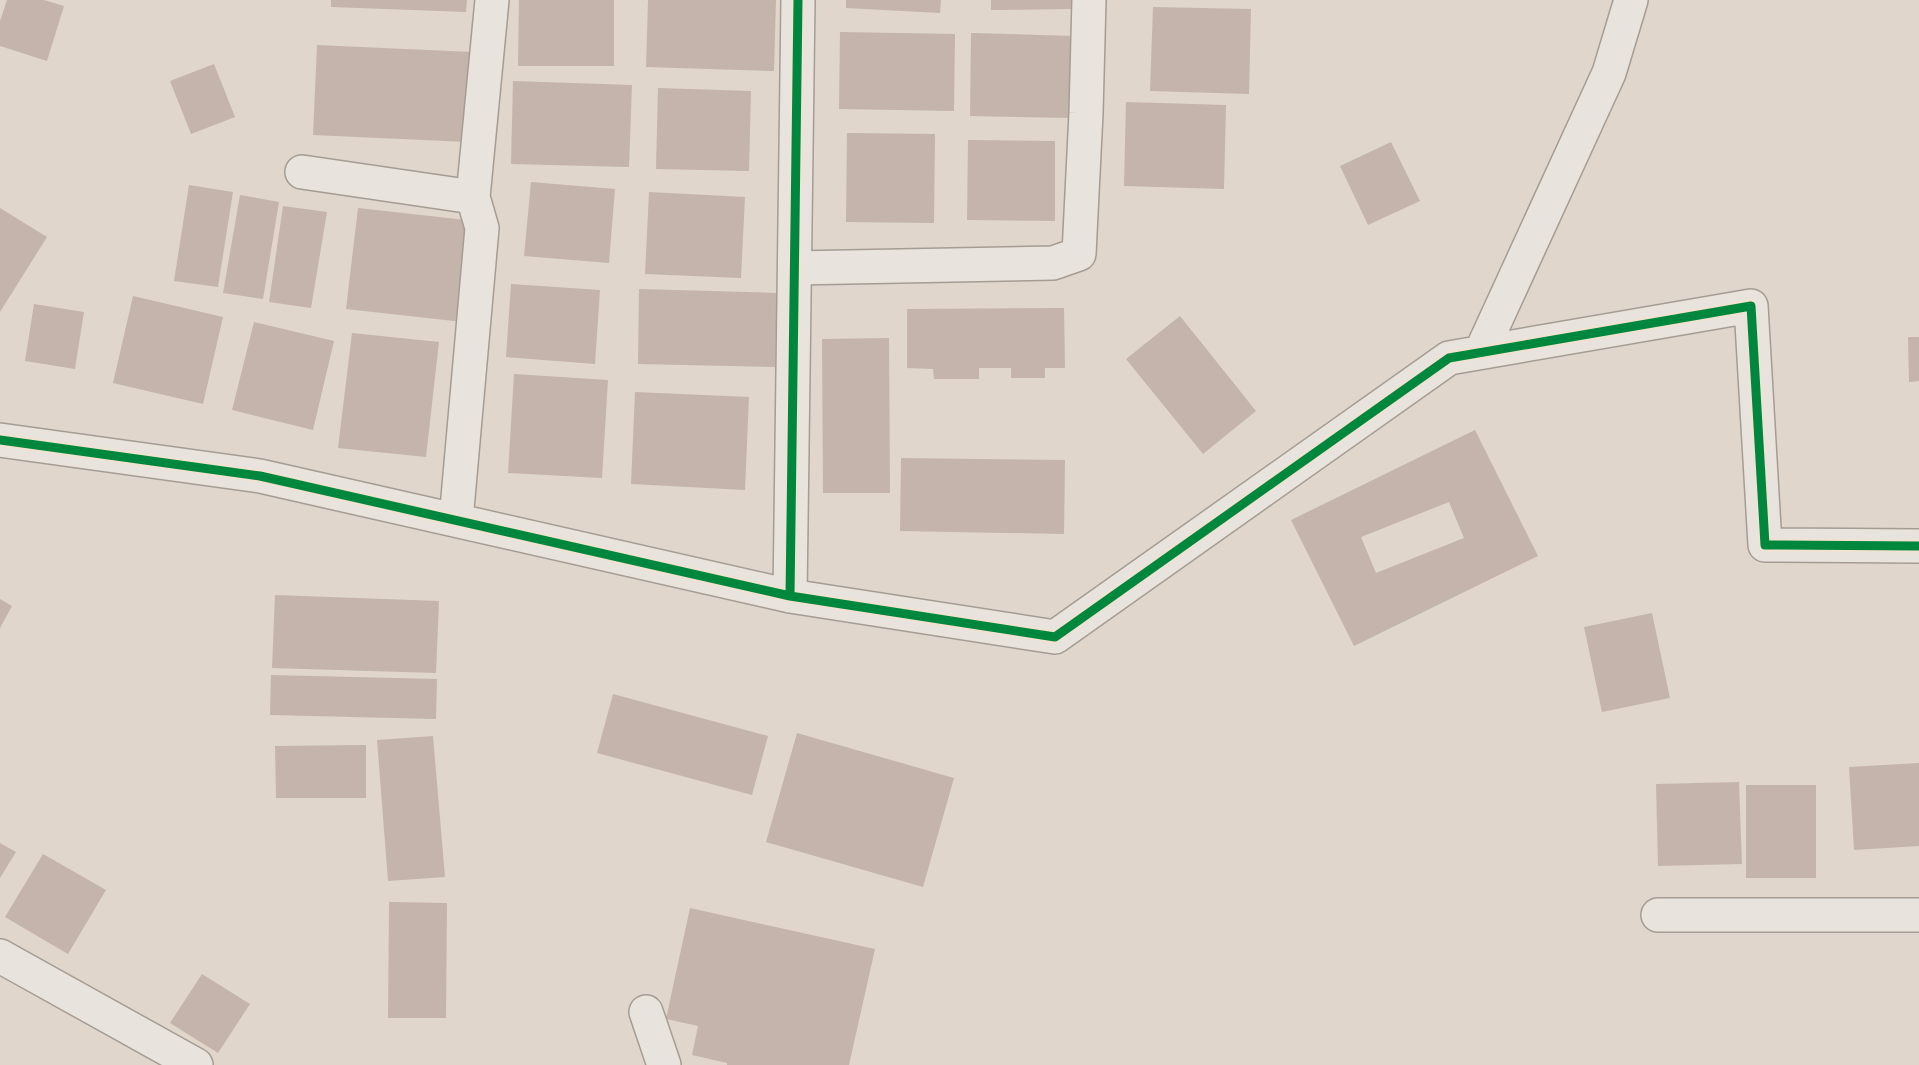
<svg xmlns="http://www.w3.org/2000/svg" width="1919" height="1065" font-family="'Crimson Pro',serif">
<rect width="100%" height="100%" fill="#e0d6cb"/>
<path fill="#c4b4ac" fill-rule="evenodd" d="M 7,0 L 44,0 L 64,6 L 47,61 L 0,46 L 0,21 Z
M 331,0 L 467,0 L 466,12 L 331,7 Z
M 519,0 L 614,0 L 614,66 L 518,66 Z
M 648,0 L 776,0 L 774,71 L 646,67 Z
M 846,0 L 941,0 L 940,13 L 846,8 Z
M 991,0 L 1074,0 L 1074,9 L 991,10 Z
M 1153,7 L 1251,9 L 1249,94 L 1150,91 Z
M 840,32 L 955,34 L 954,111 L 839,109 Z
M 971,33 L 1075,36 L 1072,118 L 970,116 Z
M 317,45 L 472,52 L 467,142 L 313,135 Z
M 214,64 L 235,117 L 191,134 L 170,81 Z
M 513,81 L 632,85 L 629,167 L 511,164 Z
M 658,88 L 751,91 L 749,171 L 656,169 Z
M 1126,102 L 1226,105 L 1224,189 L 1124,186 Z
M 847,133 L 935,134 L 934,223 L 846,222 Z
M 968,140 L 1055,141 L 1055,221 L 967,220 Z
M 1391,142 L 1420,201 L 1368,225 L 1340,166 Z
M 531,182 L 615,189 L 609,263 L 524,256 Z
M 189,185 L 233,192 L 218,287 L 174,281 Z
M 649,192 L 745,197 L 741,278 L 645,274 Z
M 240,195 L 279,202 L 263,299 L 223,293 Z
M 283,206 L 327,212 L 311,308 L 269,302 Z
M 0,208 L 47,237 L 0,312 Z
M 358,208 L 475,221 L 463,322 L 346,309 Z
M 511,284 L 600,290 L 595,364 L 506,357 Z
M 639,289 L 777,293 L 775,367 L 638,364 Z
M 133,296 L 223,317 L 203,404 L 113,383 Z
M 34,304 L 84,312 L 75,369 L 25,361 Z
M 1064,308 L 1065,368 L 1045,368 L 1045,378 L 1011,378 L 1011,368 L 979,368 L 979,379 L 934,379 L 933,369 L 907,368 L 907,309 Z
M 1180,316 L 1256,411 L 1203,454 L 1126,359 Z
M 254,322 L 334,341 L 313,430 L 232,410 Z
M 352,333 L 439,342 L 426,457 L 338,448 Z
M 1908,337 L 1919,337 L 1919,381 L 1909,382 Z
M 889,338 L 890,493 L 823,493 L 822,339 Z
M 514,374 L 608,380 L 602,478 L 508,473 Z
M 635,392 L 749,397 L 745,490 L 631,484 Z
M 1475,430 L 1538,556 L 1354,646 L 1291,520 ZM 1449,502 L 1464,538 L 1376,573 L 1361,537 Z
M 901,458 L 1065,460 L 1064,534 L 900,531 Z
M 275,595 L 439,601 L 436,673 L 272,668 Z
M 0,599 L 12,606 L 0,628 Z
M 1652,613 L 1670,698 L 1602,712 L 1584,627 Z
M 271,675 L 437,679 L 436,719 L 270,715 Z
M 613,694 L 768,736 L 752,795 L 597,753 Z
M 797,733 L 954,778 L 923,887 L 766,842 Z
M 433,736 L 445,877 L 388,881 L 377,740 Z
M 366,745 L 366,798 L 276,798 L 275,746 Z
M 1919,763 L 1919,846 L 1854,850 L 1849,767 Z
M 1739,782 L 1742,864 L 1658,866 L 1656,784 Z
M 1746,785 L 1816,785 L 1816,878 L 1746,878 Z
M 0,843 L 16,852 L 0,878 Z
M 43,854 L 106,890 L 68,954 L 5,917 Z
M 389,902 L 447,903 L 446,1018 L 388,1018 Z
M 690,908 L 875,949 L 849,1065 L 727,1065 L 727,1063 L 692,1055 L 698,1026 L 666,1019 Z
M 202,974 L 250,1004 L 218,1053 L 170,1023 Z"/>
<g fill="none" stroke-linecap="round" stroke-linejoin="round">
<defs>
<path id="street" d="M 302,172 L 473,197
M 795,268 L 1053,263 L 1079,254 L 1086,113 L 1089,0
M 1481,352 L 1609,73 L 1631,0
M 0,440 L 260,476 L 790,596 L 1055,637 L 1449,358 L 1751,306 L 1765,545 L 1919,546
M 456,520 L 482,228 L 473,197 L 492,0
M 790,596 L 798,0
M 1658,915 L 1919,915
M 0,956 L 196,1065
M 646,1012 L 664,1065"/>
</defs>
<use href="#street" stroke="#a59c94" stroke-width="36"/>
<use href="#street" stroke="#e8e3dc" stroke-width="33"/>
<defs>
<path id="cycleway" d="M 0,440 L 260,476 L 790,596 L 1055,637 L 1449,358 L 1751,306 L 1765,545 L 1919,546
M 790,596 L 798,0"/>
</defs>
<use href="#cycleway" stroke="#f1e2d1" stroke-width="13"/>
<use href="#cycleway" stroke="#00873e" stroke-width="9"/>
</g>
</svg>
